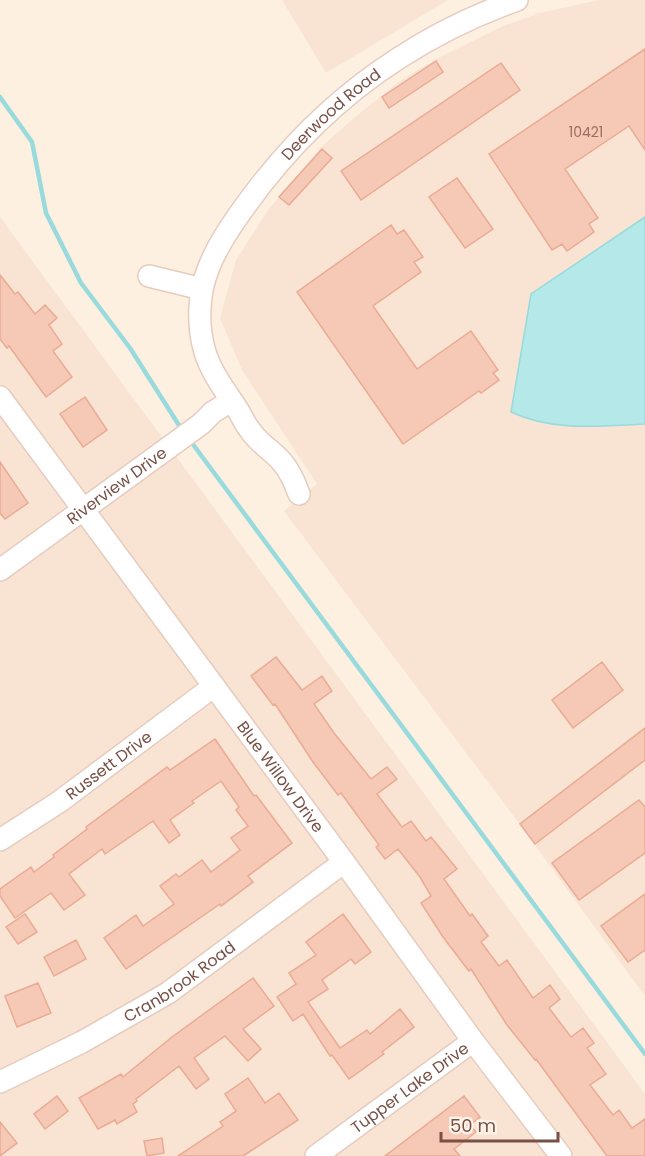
<svg xmlns="http://www.w3.org/2000/svg" width="645" height="1156" font-family="Poppins,sans-serif">
<rect width="100%" height="100%" fill="#fef0e1"/>
<path fill="#f9e3d2" d="M 282,0 L 448,0 L 326,73 Z
M 599,0 L 645,0 L 645,996 L 515,818 L 284,511 L 317,484 L 242,370 L 220,318 L 236,260 L 268,210 L 323,145 L 354,118 L 400,81 L 438,58 L 503,26 L 540,13 Z
M 0,217 L 645,1094 L 645,1156 L 0,1156 Z"/>
<path fill="#b4e8e9" stroke="#99dadc" stroke-width="1.5" d="M 645,217 L 645,424 C 599,426 554,432 511,412 L 531,294 Z"/>
<g fill="none" stroke-linecap="round" stroke-linejoin="round">
<path stroke="#99dadc" stroke-width="4.5" d="M 0,97 L 32,142 L 46,213 L 81,283 L 130,348 L 182,430
M 189,439 L 645,1054"/>
</g>
<path fill="#f6c8b6" stroke="#eaab95" stroke-width="1.5" d="M 645,49 L 645,150 L 629,126 L 565,169 L 598,218 L 589,224 L 594,232 L 567,251 L 562,244 L 552,250 L 489,154 Z
M 436,61 L 443,72 L 389,108 L 382,97 Z
M 501,63 L 520,90 L 361,200 L 341,171 Z
M 322,149 L 332,158 L 289,205 L 279,197 Z
M 457,178 L 493,229 L 465,248 L 429,197 Z
M 391,225 L 397,234 L 404,230 L 423,257 L 414,262 L 421,272 L 373,306 L 417,369 L 471,331 L 498,370 L 493,373 L 499,380 L 481,393 L 479,391 L 403,444 L 297,292 Z
M 0,275 L 15,294 L 18,292 L 35,314 L 45,305 L 57,318 L 49,325 L 62,344 L 53,351 L 72,377 L 46,397 L 9,346 L 7,348 L 0,339 Z
M 85,397 L 107,430 L 83,447 L 60,414 Z
M 0,462 L 28,503 L 5,519 L 0,513 Z
M 276,657 L 302,690 L 322,676 L 332,691 L 314,704 L 334,733 L 371,779 L 387,767 L 397,779 L 377,794 L 402,827 L 411,821 L 426,841 L 431,837 L 457,869 L 444,879 L 470,916 L 472,914 L 488,936 L 481,942 L 499,966 L 507,960 L 533,998 L 550,985 L 560,999 L 549,1008 L 571,1037 L 583,1028 L 594,1043 L 587,1048 L 606,1074 L 590,1085 L 613,1115 L 619,1110 L 632,1128 L 645,1119 L 645,1156 L 607,1156 L 536,1059 L 535,1060 L 507,1025 L 471,969 L 469,971 L 443,937 L 421,903 L 431,896 L 420,877 L 398,849 L 385,859 L 376,847 L 379,845 L 341,793 L 338,795 L 313,762 L 275,704 L 273,705 L 251,676 Z
M 602,662 L 623,690 L 573,728 L 552,700 Z
M 645,728 L 645,760 L 535,844 L 520,824 Z
M 215,739 L 254,796 L 256,795 L 292,843 L 248,876 L 253,882 L 221,906 L 220,904 L 126,969 L 104,938 L 136,915 L 143,926 L 174,904 L 160,886 L 176,874 L 179,877 L 202,860 L 211,872 L 240,850 L 231,838 L 248,826 L 236,810 L 239,807 L 221,781 L 192,801 L 194,803 L 170,820 L 180,835 L 169,843 L 153,821 L 105,854 L 102,849 L 69,874 L 85,895 L 64,910 L 51,893 L 15,918 L 0,896 L 0,889 L 31,867 L 34,872 L 54,857 L 53,855 L 87,829 L 86,827 L 167,767 L 170,770 Z
M 639,800 L 645,807 L 645,853 L 579,900 L 552,863 Z
M 645,894 L 645,950 L 628,962 L 601,926 Z
M 25,914 L 37,932 L 18,944 L 6,927 Z
M 343,914 L 371,952 L 355,964 L 351,959 L 322,980 L 328,989 L 308,1002 L 340,1048 L 367,1030 L 370,1034 L 400,1009 L 414,1027 L 382,1052 L 384,1054 L 349,1079 L 332,1055 L 330,1056 L 303,1014 L 293,1021 L 277,997 L 296,984 L 289,973 L 316,955 L 306,942 Z
M 76,940 L 86,959 L 54,976 L 44,957 Z
M 253,978 L 274,1006 L 243,1029 L 261,1049 L 248,1061 L 225,1036 L 194,1058 L 209,1079 L 196,1089 L 179,1066 L 136,1099 L 137,1101 L 133,1104 L 137,1112 L 117,1124 L 115,1120 L 98,1129 L 79,1098 L 121,1074 L 123,1077 L 172,1037 Z
M 38,983 L 51,1013 L 17,1027 L 5,996 Z
M 248,1078 L 265,1103 L 279,1093 L 298,1120 L 243,1156 L 178,1156 L 223,1126 L 220,1122 L 236,1111 L 225,1094 Z
M 57,1096 L 68,1111 L 45,1129 L 34,1114 Z
M 464,1096 L 480,1117 L 470,1125 L 476,1132 L 454,1149 L 460,1156 L 385,1156 Z
M 0,1122 L 17,1143 L 0,1156 Z
M 162,1138 L 164,1153 L 147,1156 L 144,1141 Z"/>
<g fill="none" stroke-linecap="round" stroke-linejoin="round">
<defs>
<g id="minor">
<path d="M 149,276 L 202,289"/>
<path id="s1" d="M 0,397 L 344,862 L 473,1041 L 561,1156"/>
<path id="s2" d="M 299,494 C 295,483 290,471 282,462 C 272,450 258,443 250,430 C 244,423 241,414 236,407 C 224,389 211,372 205,352 C 197,325 198,293 209,267 C 217,246 230,227 243,209 C 285,150 338,97 399,58 C 436,34 475,15 517,0"/>
<path id="s3" d="M 0,570 L 201,424 L 213,412 L 231,401"/>
<path id="s4" d="M 0,840 L 59,802 L 214,686"/>
<path id="s5" d="M 0,1082 L 82,1042 L 168,993 L 344,862"/>
<path id="s6" d="M 316,1156 L 473,1041"/>
</g>
</defs>
<use href="#minor" stroke="#e5ccbf" stroke-width="24"/>
<use href="#minor" stroke="#fff" stroke-width="21"/>
</g>
<g text-anchor="middle" dominant-baseline="central" stroke-width="4.5" stroke-linejoin="round" paint-order="stroke">
<g font-size="14" fill="#986f62">
<text x="586" y="132">10421</text>
</g>
<g font-size="16" fill="#785146" stroke="#fff4ea">
<text stroke="none"><textPath href="#s2" startOffset="456">Deerwood Road</textPath></text>
<text stroke="none"><textPath href="#s3" startOffset="144">Riverview Drive</textPath></text>
<text stroke="none"><textPath href="#s4" startOffset="132">Russett Drive</textPath></text>
<text stroke="none"><textPath href="#s1" startOffset="472">Blue Willow Drive</textPath></text>
<text stroke="none"><textPath href="#s5" startOffset="206">Cranbrook Road</textPath></text>
<text stroke="none"><textPath href="#s6" startOffset="116">Tupper Lake Drive</textPath></text>
</g>
</g>
<path d="M441 1132v9h117v-9" fill="none" stroke="#785146" stroke-width="3"/>
<text x="450" y="1132" font-size="18" fill="#785146" stroke="#fff4ea" stroke-width="4.5" paint-order="stroke">50 m</text>
</svg>
